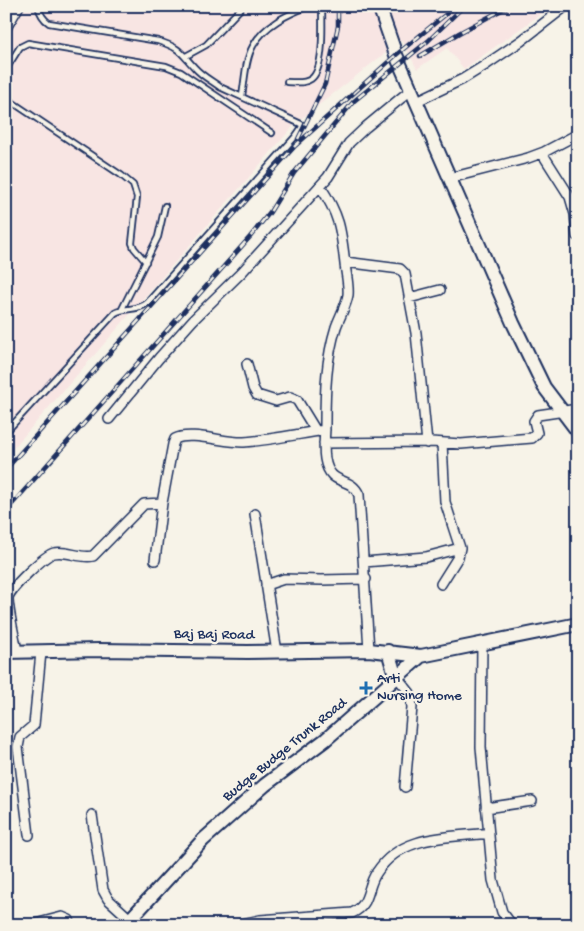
<svg xmlns="http://www.w3.org/2000/svg" width="584" height="931" font-family="'Gochi Hand',sans-serif">
<rect width="100%" height="100%" fill="#f7f3e8"/>
<filter id="ink" filterUnits="userSpaceOnUse"><feTurbulence type="fractalNoise" baseFrequency=".02" numOctaves="2"/><feDisplacementMap in="SourceGraphic" scale="10" xChannelSelector="R" yChannelSelector="G"/><feConvolveMatrix kernelMatrix="1 2 1 2 8 2 1 2 1" color-interpolation-filters="sRGB"/></filter>
<g filter="url(#ink)">
<path fill="#f8e5e3" d="M 12,6 L 552,6 L 464,69 L 447,48 L 417,69 L 402,40 L 297,122 L 10,452 L 6,461 L 6,20 Z"/>
<g fill="none" stroke-linecap="round" stroke-linejoin="round">
<defs>
<path id="lane" d="M 186,56 L 206,45 L 243,6
M 6,69 L 20,47 L 28,43 L 166,66 L 181,72 L 272,133
M 287,82 C 295,82 304,84 311,79 C 325,69 322,23 322,6
M 242,96 C 245,80 245,60 253,46 C 264,25 288,14 309,6
M 6,98 L 121,175 L 133,185 L 137,197 L 132,243 L 134,248 L 146,262
M 122,309 L 158,237 L 165,206
M 6,432 L 115,313 C 125,307 138,311 147,303 L 295,137 L 302,127 L 301,124 L 220,87 C 212,81 202,76 195,68 C 180,52 181,48 158,41 L 49,23 C 43,19 40,14 38,6"/>
<path id="street" d="M 6,28 L 19,6
M 417,101 L 463,79 L 484,66 L 521,41 L 566,6
M 542,153 L 570,197 L 575,214 L 577,236
M 450,178 L 528,158 L 544,152 L 578,134
M 320,186 C 340,216 341,230 345,264 C 346,274 349,285 348,295 C 346,306 340,316 336,327 C 326,359 325,391 325,425 C 325,436 323,448 325,459 C 330,488 351,475 359,495 L 369,650
M 345,262 L 400,269 L 405,274 L 416,333 L 427,443
M 409,298 L 440,290
M 247,364 L 253,388 L 257,395 L 276,401 L 290,397 L 297,400 L 316,431
M 109,419 L 159,358 L 193,320 L 242,272 L 328,177 L 349,143 L 366,127 L 412,89
M 324,443 L 431,442 L 461,444 L 532,438 L 537,433 L 534,421 L 538,415 L 578,409
M 255,514 L 277,652
M 155,560 L 162,503 L 173,444 L 175,439 C 190,431 226,443 244,442 C 271,440 298,434 325,430
M 364,562 L 426,557 L 460,548
M 441,584 L 458,557 L 460,548 L 445,502 L 442,443
M 266,585 L 284,579 L 321,580 L 366,579
M 482,643 L 481,747 L 493,880 L 502,912 L 512,925
M 17,652 C 15,638 8,611 8,598 C 9,589 45,555 54,553 C 67,550 80,559 93,556 L 144,504 L 162,503
M 397,677 L 410,693 L 412,707 L 405,787
M 486,808 L 532,801
M 92,815 L 103,890 L 108,899 L 130,919
M 29,835 L 18,747 L 20,737 L 34,725 L 41,652
M 35,924 L 62,917 L 69,920 L 71,925
M 237,925 L 260,920 L 352,913 C 371,905 366,887 377,872 C 402,834 448,838 489,833"/>
<path id="secondary" d="M 379,6 L 396,55 L 513,323 L 544,387 L 578,432
M 388,651 L 396,678
M 6,652 L 99,650 L 248,652 L 369,650 L 421,656
M 125,925 L 203,840 L 265,785 L 325,740 L 421,656 L 578,624"/>
</defs>
<use href="#lane" stroke="#1b2f5e" stroke-width="8"/>
<use href="#street" stroke="#1b2f5e" stroke-width="12"/>
<use href="#secondary" stroke="#1b2f5e" stroke-width="16"/>
<use href="#lane" stroke="#f7f3e8" stroke-width="4.5"/>
<use href="#street" stroke="#f7f3e8" stroke-width="9"/>
<use href="#secondary" stroke="#f7f3e8" stroke-width="12"/>
<defs>
<path id="rail" d="M 420,56 L 459,33 L 509,6
M 298,139 L 325,84 L 338,26 L 338,6
M 6,469 L 295,146 L 396,55 L 456,6
M 6,511 L 250,237 L 270,212 L 294,173 L 354,101 L 428,41 L 464,6"/>
</defs>
<use href="#rail" stroke="#1b2f5e" stroke-width="4.5"/>
<use href="#rail" stroke="#f7f3e8" stroke-width="2.5" stroke-dasharray="8" stroke-linecap="butt"/>
</g>
</g>
<path fill="#1f6fb2" stroke="#f7f3e8" stroke-width="2" d="M363.5 680.5h5v5h5v5h-5v5h-5v-5h-5v-5h5z"/>
<g text-anchor="middle" dominant-baseline="central" stroke-width="4.5" stroke-linejoin="round" paint-order="stroke">
<g font-size="15" fill="#1b2f5e" stroke="#f7f3e8">
<text transform="translate(214 635) rotate(1)">Baj Baj Road</text>
<text transform="translate(285 750) rotate(-39)">Budge Budge Trunk Road</text>
</g>
<g font-size="15" fill="#1b2f5e" stroke="#f7f3e8" text-anchor="start">
<text x="377" y="679">Arti<tspan x="377" dy="17">Nursing Home</tspan></text>
</g>
</g>
<rect width="584" height="931" fill="none" stroke="#f7f3e8" stroke-width="25"/>
<rect x="12" y="12" width="559" height="906" fill="none" stroke="#1b2f5e" stroke-width="2" filter="url(#ink)"/>
</svg>
